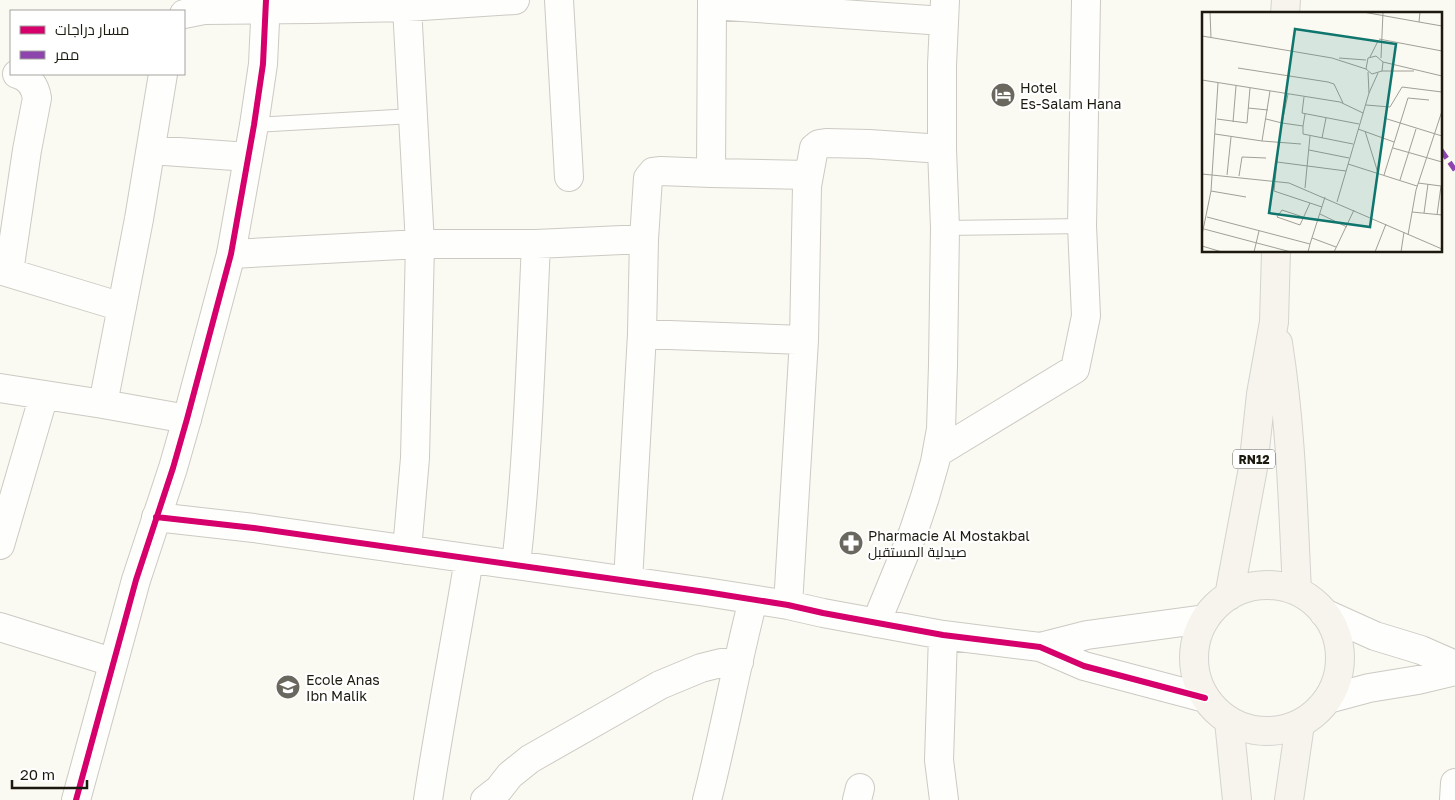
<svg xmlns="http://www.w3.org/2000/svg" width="1455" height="800" font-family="'Golos Text',Cairo,sans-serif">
<rect width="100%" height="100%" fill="#faf9f2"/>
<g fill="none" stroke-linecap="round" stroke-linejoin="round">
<defs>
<path id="service" d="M 254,125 L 413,116
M 945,228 L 1082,226"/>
<path id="minor" d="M 559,0 L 569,177
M 712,0 L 712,5 L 944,21
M 712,5 L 711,173 L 808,175
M 407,7 L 420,244 L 415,458 L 407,550
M 184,14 L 204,10 L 312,9 L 407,7 L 515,0
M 151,150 L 248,157
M 231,254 L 420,244 L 536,244 L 644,239
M 0,270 L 122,307
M 9,272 L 27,150 L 37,98 C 35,86 29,77 17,74
M 642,334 L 804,340
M 0,388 L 103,404 L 187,419
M 103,404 L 139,219 L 163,74
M 937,453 L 1075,369 L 1086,316 L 1082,226 L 1086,0
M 156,517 L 254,528 L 706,592 L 788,605 L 823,613 L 943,635 L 1040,647 L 1084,666 L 1205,698
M 0,545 L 44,395
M 516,565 C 528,459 531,351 536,244
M 628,581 L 642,334 L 644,239 L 648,178 L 653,172 L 661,171 L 711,173
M 788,605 L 804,340 L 807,186 L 814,148 L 819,144 L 826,143 L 869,144 L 942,149
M 1324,613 L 1375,636 L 1421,650 L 1455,665
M 876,623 L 913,533 L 925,497 L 935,462 L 941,429 L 943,365 L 945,228 L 942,149 L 942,65 L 945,0
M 0,627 L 112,662
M 943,635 L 939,760 L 944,800
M 1040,647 L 1087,635 L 1205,619
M 1328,699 L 1369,688 L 1418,680 L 1455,671
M 428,800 C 440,719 456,639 469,559
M 485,800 L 499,789 L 510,775 L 530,759 L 660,685 L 701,668 L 721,663 L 739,662
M 707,800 C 724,734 736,666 753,600
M 857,800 L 860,788
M 1454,800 L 1455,783"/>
<path id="tertiary" d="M 76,800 L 136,580 L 173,468 L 187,419 L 231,254 L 254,125 L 263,64 L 266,0"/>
<path id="primary" d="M 1285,14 L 1286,0
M 1278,343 C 1291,425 1293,508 1297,591
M1194 658a73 73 0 1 1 146 0a73 73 0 1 1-146 0Z
M 1229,596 L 1253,468 L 1261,394 L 1274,322 L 1276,251
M 1229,721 L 1237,800
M 1289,800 L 1300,724"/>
</defs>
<use href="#service" stroke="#cccac2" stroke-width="16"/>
<use href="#minor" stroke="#cccac2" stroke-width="30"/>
<use href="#tertiary" stroke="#cccac2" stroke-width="30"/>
<use href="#primary" stroke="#d4d3cf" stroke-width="30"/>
<use href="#service" stroke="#fefefd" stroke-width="14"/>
<use href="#minor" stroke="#fefefd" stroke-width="28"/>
<use href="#tertiary" stroke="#fefefd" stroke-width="28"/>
<use href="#primary" stroke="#f7f3ed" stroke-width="28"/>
<path stroke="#8e44ad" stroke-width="5" stroke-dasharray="10 5" stroke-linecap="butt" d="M 1441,150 L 1455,170"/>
<defs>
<path id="cycleway" d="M 156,517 L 254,528 L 706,592 L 788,605 L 823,613 L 943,635 L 1040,647 L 1084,666 L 1205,698
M 76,800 L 136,580 L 173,468 L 187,419 L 231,254 L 254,125 L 263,64 L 266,0"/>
</defs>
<use href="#cycleway" stroke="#fff" stroke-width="9"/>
<use href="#cycleway" stroke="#d6006c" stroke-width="6"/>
</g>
<defs>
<symbol id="hotel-disc" viewBox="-11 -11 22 22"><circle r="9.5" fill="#6a685e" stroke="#fff"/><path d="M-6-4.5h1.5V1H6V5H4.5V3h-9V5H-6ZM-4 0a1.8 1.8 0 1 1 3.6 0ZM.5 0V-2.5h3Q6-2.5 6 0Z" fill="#fff"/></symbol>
<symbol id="pharmacy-disc" viewBox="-11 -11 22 22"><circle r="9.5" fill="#6a685e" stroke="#fff"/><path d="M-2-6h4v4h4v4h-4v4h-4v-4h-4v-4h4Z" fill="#fff"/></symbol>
<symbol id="school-disc" viewBox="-11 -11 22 22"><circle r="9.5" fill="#6a685e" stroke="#fff"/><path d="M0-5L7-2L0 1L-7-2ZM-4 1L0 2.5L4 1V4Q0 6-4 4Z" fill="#fff"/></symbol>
</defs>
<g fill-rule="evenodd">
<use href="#hotel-disc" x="989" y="81" width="28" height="28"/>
<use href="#pharmacy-disc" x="837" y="529" width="28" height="28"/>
<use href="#school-disc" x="274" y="673" width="28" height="28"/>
</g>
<g text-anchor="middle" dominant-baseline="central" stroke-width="4.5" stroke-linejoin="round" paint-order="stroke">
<rect fill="#fff" stroke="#605f57" stroke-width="1" x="1233" y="449.5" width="42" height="19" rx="4"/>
<g font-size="12" font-weight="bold" fill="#1c1a0f">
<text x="1254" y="459">RN12</text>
</g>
<g font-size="14" fill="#1c1a0f" stroke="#fff" text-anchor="start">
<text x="1020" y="87">Hotel<tspan x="1020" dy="16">Es-Salam Hana</tspan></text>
<text x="868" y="535">Pharmacie Al Mostakbal<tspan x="868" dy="16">صيدلية المستقبل</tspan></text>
<text x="306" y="679">Ecole Anas<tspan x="306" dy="16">Ibn Malik</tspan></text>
</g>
</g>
<g transform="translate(1202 12)">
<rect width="240" height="240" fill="#faf9f2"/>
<path fill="none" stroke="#a1a097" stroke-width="1" d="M 8,0 L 9,26M 161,0 L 217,10M 218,0 L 217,10 L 240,14M 0,24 L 130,46 L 164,57 L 170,62 L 180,59 L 212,59M 177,27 L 240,39M 168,45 L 176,29M 137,46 L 164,48M 179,46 L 181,0M 181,50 L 240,64M 36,56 L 126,70 L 132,72 L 141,91M 164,57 L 166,46 L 174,44 L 181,50 L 180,59M 166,60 L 167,81M 0,68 L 138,90 L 161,101M 102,85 L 100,101 L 157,112M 164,93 L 188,95 L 200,75 L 240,80M 46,96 L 66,98M 182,106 L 240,124M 15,107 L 45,111 L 48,76M 64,107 L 80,111 L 86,82M 31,110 L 34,74M 80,111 L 101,114 L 103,102M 101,114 L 101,122 L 151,132M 156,117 L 192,130M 163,119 L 176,161M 13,122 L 60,129 L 68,79M 120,126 L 124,106M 60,129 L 99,132M 77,130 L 72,179 L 120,195M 191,136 L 240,150M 107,138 L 147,146M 75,150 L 144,159M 146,152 L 215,174M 0,162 L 87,171 L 240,237M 25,163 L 29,125M 182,163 L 206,86 L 227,88M 37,164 L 40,145 L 64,146M 198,168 L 214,117M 216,171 L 239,174 L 235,203M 103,176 L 108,124M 9,179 L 44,185M 135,190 L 167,81 L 176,61M 210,200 L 240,203M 222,201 L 226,172M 118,202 L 145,215M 5,205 L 108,232 L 106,240M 101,205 L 80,198 L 75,205 L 98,213 L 108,191M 2,217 L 89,240M 0,223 L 9,179 L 16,71M 206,223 L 214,178 L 240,99M 110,226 L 134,235M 108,232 L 123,185M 0,234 L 20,240M 52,240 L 57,219M 132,240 L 152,198M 173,240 L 184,212M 199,240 L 202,220"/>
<path fill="#0f766e" fill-opacity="0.15" stroke="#0f766e" stroke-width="2.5" d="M 93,17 L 194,32 L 168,215 L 67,201 Z"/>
<rect width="240" height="240" fill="none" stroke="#1c1a0f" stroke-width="2.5"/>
</g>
<rect x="10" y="10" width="175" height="65" fill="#ffffff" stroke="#a4a39f"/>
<rect x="20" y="26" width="25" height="8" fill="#d6006c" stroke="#a4a39f"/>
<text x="55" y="35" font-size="15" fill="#1c1a0f">مسار دراجات</text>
<rect x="20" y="51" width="25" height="8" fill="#8e44ad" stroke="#a4a39f"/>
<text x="55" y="60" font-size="15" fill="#1c1a0f">ممر</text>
<path d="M12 780v8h75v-8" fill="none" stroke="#1c1a0f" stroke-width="2.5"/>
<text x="20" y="780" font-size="15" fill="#1c1a0f" stroke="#ffffff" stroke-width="4" paint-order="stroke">20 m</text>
</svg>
